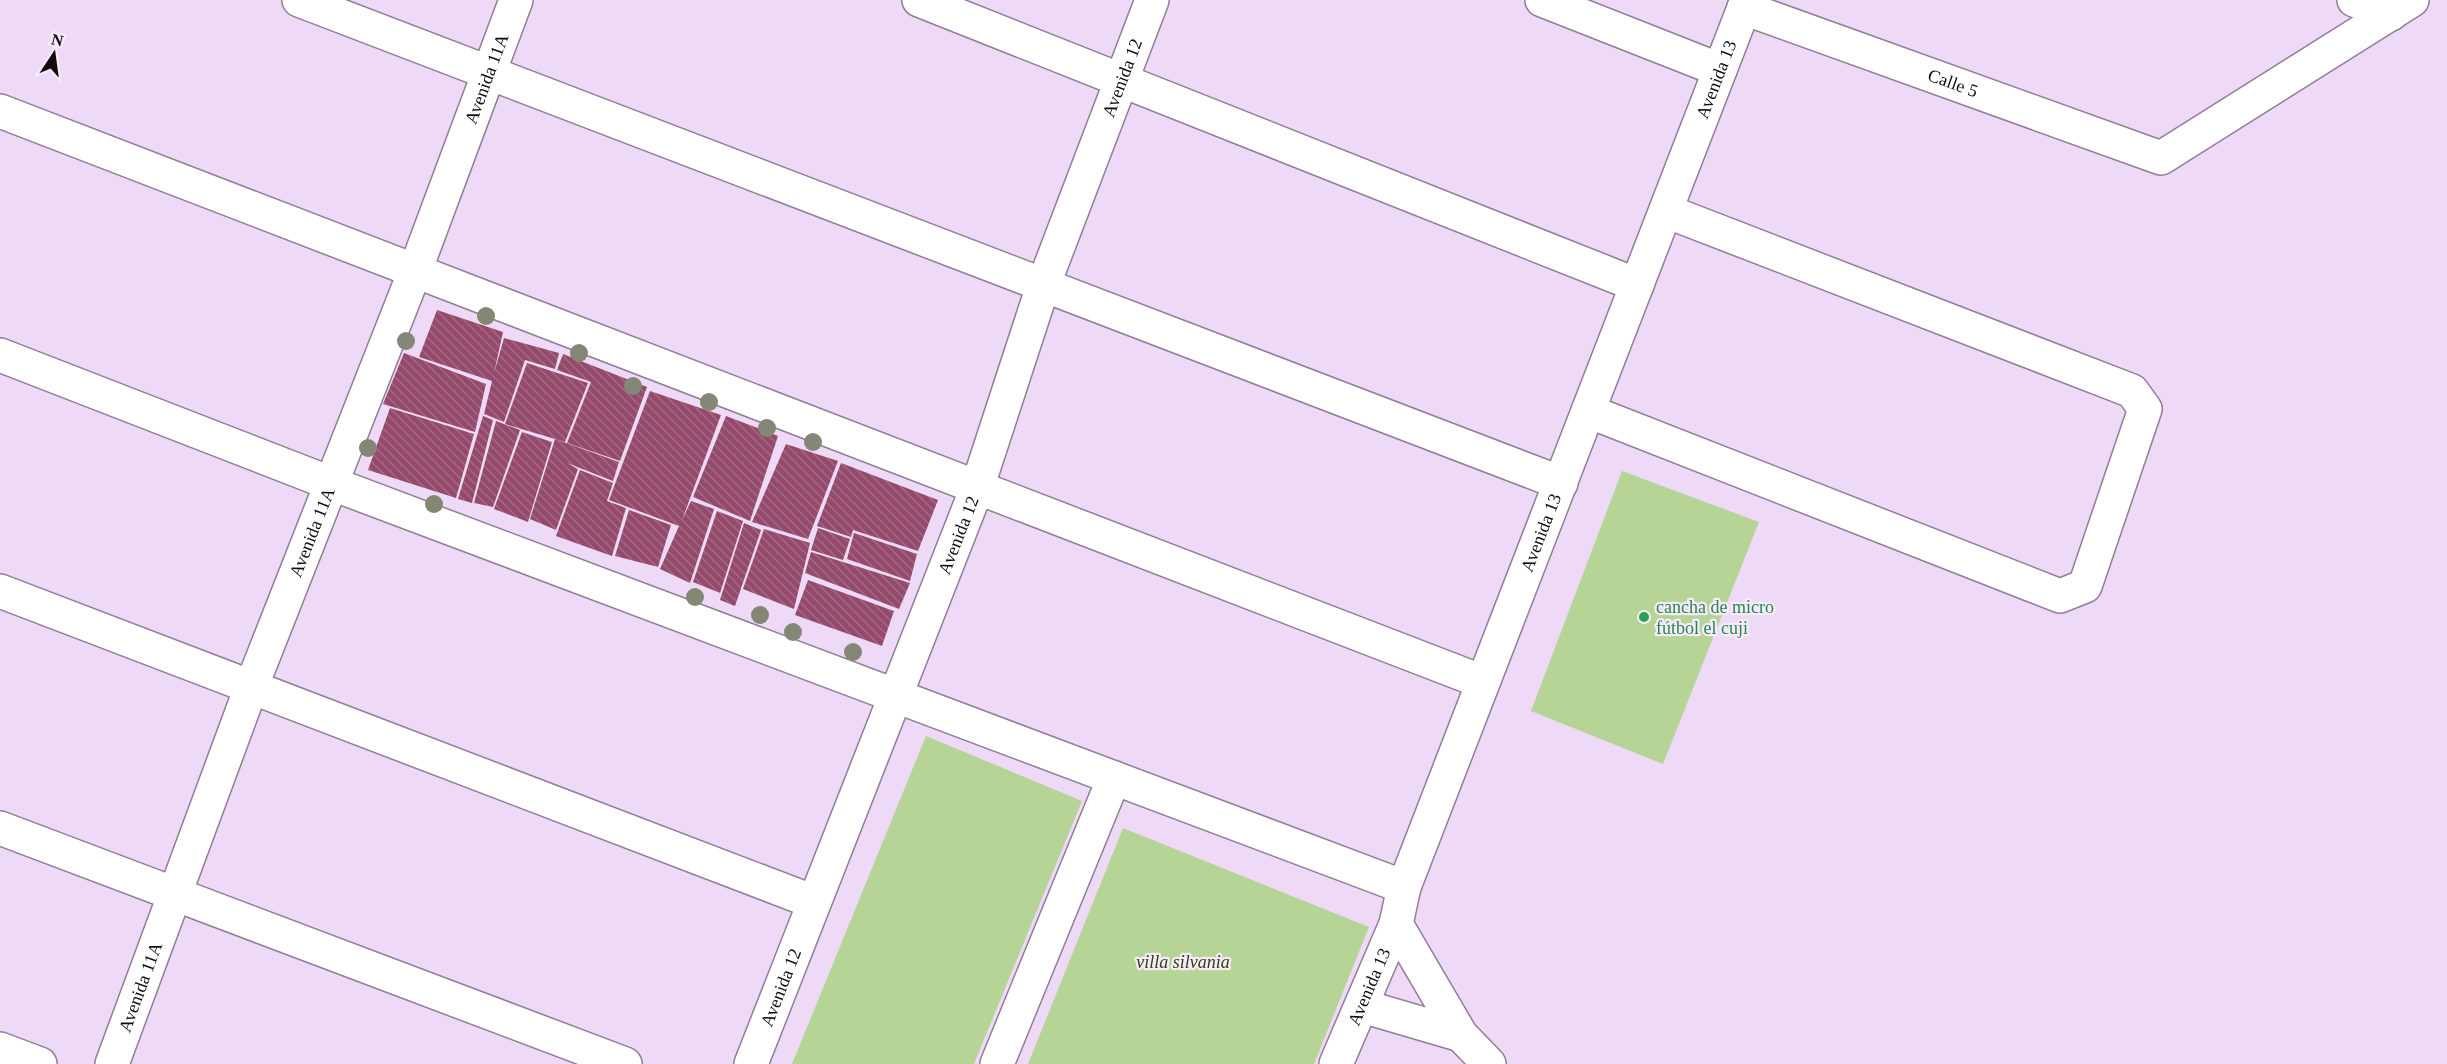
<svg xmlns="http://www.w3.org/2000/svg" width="2447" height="1064" font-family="Georgia,serif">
<defs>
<pattern id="building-back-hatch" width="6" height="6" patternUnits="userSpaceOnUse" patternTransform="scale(1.5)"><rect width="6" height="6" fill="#954a6b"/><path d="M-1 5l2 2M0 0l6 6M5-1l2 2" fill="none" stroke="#a06a82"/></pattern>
</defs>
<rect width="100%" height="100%" fill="#eedaf6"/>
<path fill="#b6d495" d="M 1622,471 L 1759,522 L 1663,764 L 1531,711 Z
M 926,736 L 1082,801 L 974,1064 L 792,1064 Z
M 1123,828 L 1369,927 L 1314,1064 L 1028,1064 Z"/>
<path fill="url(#building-back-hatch)" d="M 437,310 L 503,332 L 494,373 L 504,338 L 559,353 L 555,369 L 525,360 L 504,422 L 484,414 L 492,381 L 419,357 Z
M 404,353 L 486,384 L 475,432 L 383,404 Z
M 563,354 L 647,387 L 620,461 L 567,443 L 591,382 L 557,370 Z
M 527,363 L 588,383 L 565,442 L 505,424 Z
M 650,391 L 721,415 L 682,520 L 691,501 L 714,509 L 690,583 L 660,569 L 679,526 L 609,500 Z
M 390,408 L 474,434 L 456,498 L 368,470 Z
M 483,416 L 493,420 L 472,503 L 458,499 Z
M 726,416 L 778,436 L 750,521 L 693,497 Z
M 496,421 L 520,430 L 493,507 L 474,503 Z
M 522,432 L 552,442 L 528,522 L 494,509 Z
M 555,439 L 619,462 L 613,481 L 567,463 L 578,469 L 556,530 L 530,519 Z
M 786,444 L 838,461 L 808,539 L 752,522 Z
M 841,463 L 938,500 L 918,551 L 853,530 L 851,537 L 817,526 Z
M 580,470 L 613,483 L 607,501 L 626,508 L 612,556 L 556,536 Z
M 629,510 L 671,525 L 658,567 L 615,556 Z
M 717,511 L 743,521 L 720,593 L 693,582 Z
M 744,523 L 761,530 L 735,606 L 720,600 Z
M 818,528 L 850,539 L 843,560 L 811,550 Z
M 764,529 L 810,543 L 794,609 L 743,589 Z
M 854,533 L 917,554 L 910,581 L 847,559 Z
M 811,552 L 910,583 L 899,609 L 805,573 Z
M 808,580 L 894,611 L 882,646 L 795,615 Z"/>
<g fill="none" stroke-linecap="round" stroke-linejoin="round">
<defs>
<g id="minor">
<path d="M 299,0 L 1561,483"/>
<path d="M 919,0 L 1637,285"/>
<path d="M 1542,0 L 1720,70"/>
<path d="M 2354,0 L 2391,14"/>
<path id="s1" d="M 1744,8 L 2161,158 L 2412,0"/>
<path d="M 0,111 L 1483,682"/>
<path d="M 0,355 L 330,483 L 1404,887"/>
<path d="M 1588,411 L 2060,596 L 2085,586 L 2145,409 L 2132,391 L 1666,211"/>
<path d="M 0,591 L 814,902"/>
<path d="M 0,828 L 625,1064"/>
<path d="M 1396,924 L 1461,1035 L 1489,1064"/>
<path d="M 1362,1006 L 1461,1035"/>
<path d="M 0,1049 L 40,1064"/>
<path id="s2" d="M 112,1064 L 252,685 L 415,271 L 516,0"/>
<path id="s3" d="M 751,1064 L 977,488 L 1043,286 L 1152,0"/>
<path d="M 997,1064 L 1114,778"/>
<path id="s4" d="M 1336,1064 L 1396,924 L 1404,887 L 1747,0"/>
</g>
</defs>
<use href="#minor" stroke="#907d97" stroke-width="36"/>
<use href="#minor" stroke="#fff" stroke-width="33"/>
</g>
<g fill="#848775">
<circle cx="486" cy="316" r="9"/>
<circle cx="406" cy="341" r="9"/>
<circle cx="579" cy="353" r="9"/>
<circle cx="633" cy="386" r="9"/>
<circle cx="709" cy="402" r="9"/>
<circle cx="767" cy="428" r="9"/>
<circle cx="813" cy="442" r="9"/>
<circle cx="368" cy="448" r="9"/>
<circle cx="434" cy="504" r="9"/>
<circle cx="695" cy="597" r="9"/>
<circle cx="760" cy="615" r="9"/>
<circle cx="793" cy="632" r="9"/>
<circle cx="853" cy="652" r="9"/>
</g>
<circle fill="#2e9e5b" stroke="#f7eafb" stroke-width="2" cx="1644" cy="617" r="6"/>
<g text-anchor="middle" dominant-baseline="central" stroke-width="4.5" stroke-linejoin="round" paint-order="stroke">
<g font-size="18" fill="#110a13" stroke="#f7eafb">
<text stroke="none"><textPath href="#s3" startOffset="1054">Avenida 12</textPath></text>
<text stroke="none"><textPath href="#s2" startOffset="1054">Avenida 11A</textPath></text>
<text stroke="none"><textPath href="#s4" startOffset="1056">Avenida 13</textPath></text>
<text stroke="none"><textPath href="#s1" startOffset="222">Calle 5</textPath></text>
<text stroke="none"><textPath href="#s2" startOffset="568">Avenida 11A</textPath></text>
<text stroke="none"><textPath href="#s4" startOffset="570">Avenida 13</textPath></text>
<text stroke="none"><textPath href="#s3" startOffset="568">Avenida 12</textPath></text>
<text stroke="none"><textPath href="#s2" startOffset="82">Avenida 11A</textPath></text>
<text stroke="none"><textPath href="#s4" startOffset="84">Avenida 13</textPath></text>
<text stroke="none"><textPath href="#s3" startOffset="82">Avenida 12</textPath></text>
</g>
<g font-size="18" fill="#27864d" stroke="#f7eafb" text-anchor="start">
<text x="1656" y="607">cancha de micro<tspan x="1656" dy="21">fútbol el cuji</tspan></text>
</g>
<g font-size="18" font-style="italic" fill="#2e430c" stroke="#f7eafb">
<text x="1183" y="962">villa silvania</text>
</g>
</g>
<g transform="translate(54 54) rotate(13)" stroke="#f7eafb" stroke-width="4.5" paint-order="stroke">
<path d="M0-4.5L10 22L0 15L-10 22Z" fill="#110a13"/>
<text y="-9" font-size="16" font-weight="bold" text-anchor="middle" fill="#110a13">N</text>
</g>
</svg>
